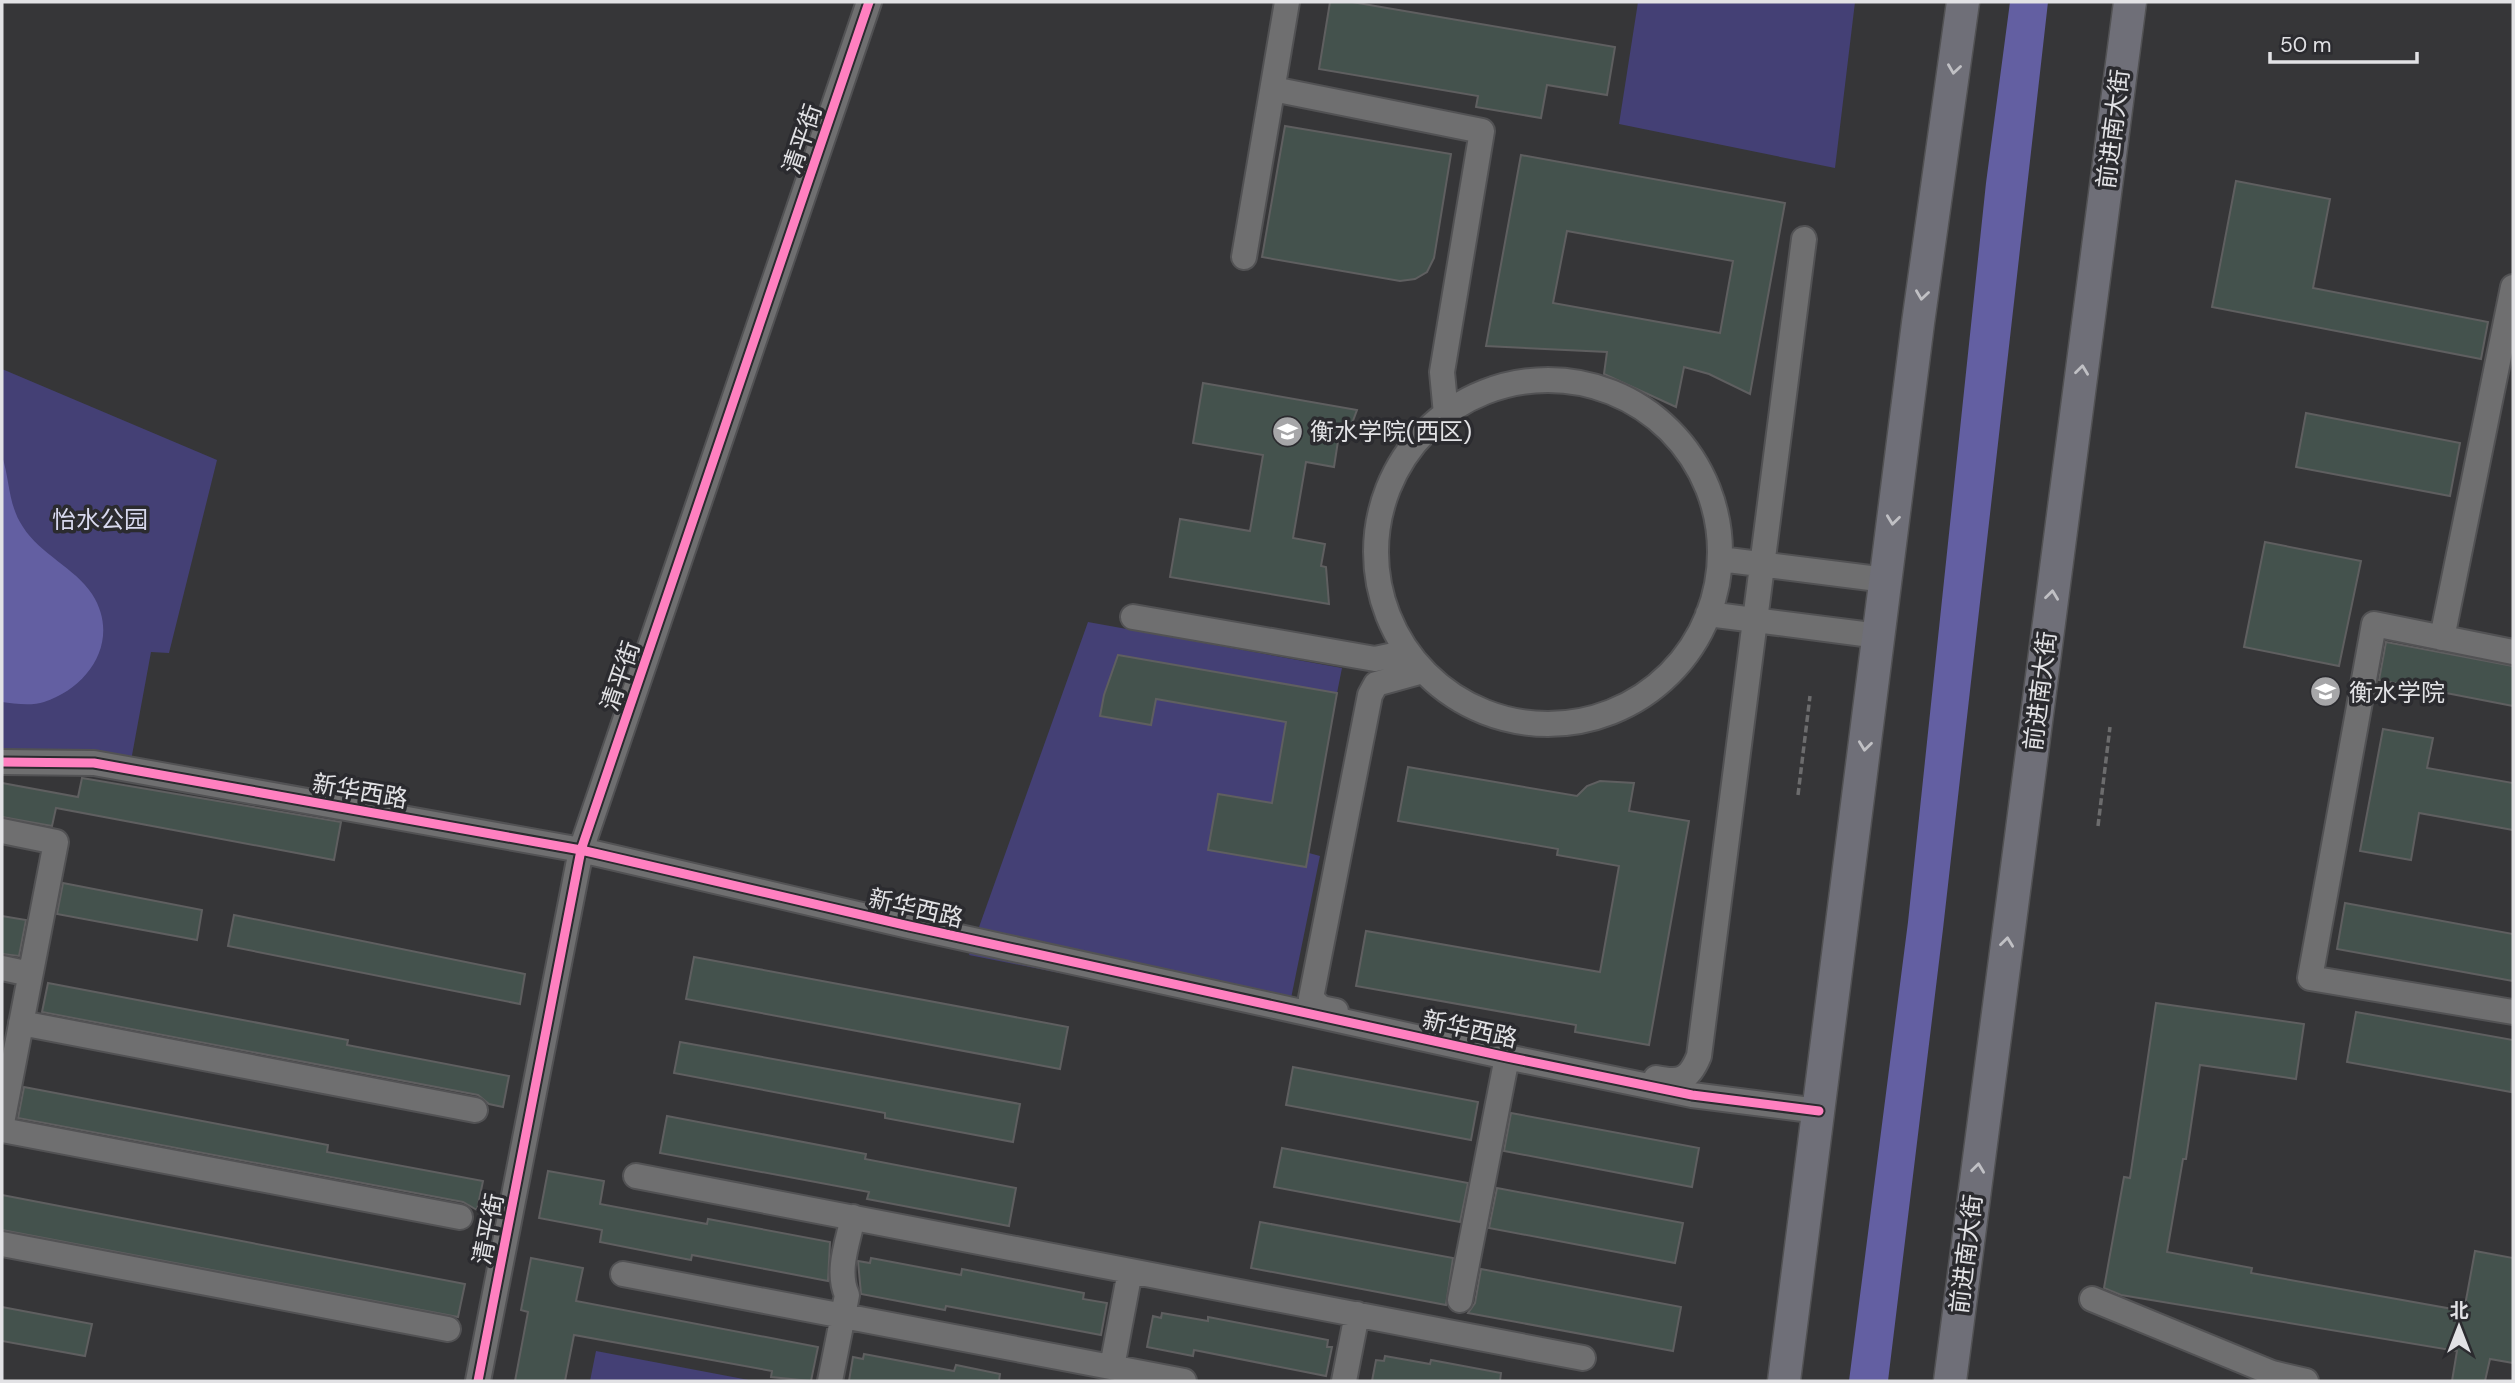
<svg xmlns="http://www.w3.org/2000/svg" width="2515" height="1383" font-family="'DM Sans','Noto Sans SC',sans-serif">
<rect width="100%" height="100%" fill="#363638"/>
<path fill="#444075" d="M 1638,2 L 1855,2 L 1835,168 L 1619,124 Z
M 2,369 L 217,460 L 169,653 L 151,652 L 128,777 L 2,753 Z
M 1088,622 L 1342,668 L 1337,693 L 1119,655 L 1104,695 L 1100,715 L 1153,699 L 1286,722 L 1272,803 L 1218,794 L 1209,850 L 1306,867 L 1309,853 L 1320,856 L 1287,1018 L 969,955 Z
M 596,1351 L 754,1381 L 590,1381 Z"/>
<path fill="#635fa2" d="M 2010,2 L 2048,2 L 1943,929 L 1888,1381 L 1849,1381 L 1908,922 L 1986,183 Z
M 2,456 C 10,480 8,505 23,527 C 40,554 75,568 92,594 C 121,639 90,687 44,702 C 33,706 14,704 2,702 Z"/>
<path fill="#44524d" stroke="#5f5f60" stroke-width="2" fill-rule="evenodd" d="M 1330,2 L 1352,2 L 1615,47 L 1607,95 L 1547,85 L 1541,118 L 1476,107 L 1478,96 L 1319,69 Z
M 1285,126 L 1451,154 L 1434,258 L 1427,272 L 1415,279 L 1400,281 L 1262,257 Z
M 1521,155 L 1785,203 L 1750,394 L 1709,374 L 1684,367 L 1676,407 L 1604,374 L 1607,352 L 1486,346 ZM 1567,231 L 1733,261 L 1720,333 L 1553,303 Z
M 2236,181 L 2330,199 L 2313,288 L 2488,322 L 2481,359 L 2212,307 Z
M 1203,383 L 1357,410 L 1345,442 L 1338,441 L 1334,467 L 1306,462 L 1293,538 L 1325,544 L 1321,566 L 1326,567 L 1329,604 L 1170,577 L 1180,519 L 1250,531 L 1263,455 L 1193,443 Z
M 2306,413 L 2460,443 L 2450,496 L 2296,467 Z
M 2265,542 L 2361,561 L 2339,666 L 2244,647 Z
M 2386,642 L 2513,666 L 2513,706 L 2379,680 Z
M 1118,655 L 1337,693 L 1306,867 L 1208,850 L 1218,794 L 1272,803 L 1286,722 L 1156,699 L 1151,725 L 1100,716 L 1104,695 Z
M 2383,729 L 2433,738 L 2427,768 L 2513,783 L 2513,830 L 2419,813 L 2411,860 L 2360,851 Z
M 1408,767 L 1577,796 L 1587,786 L 1600,781 L 1634,783 L 1629,811 L 1689,821 L 1649,1045 L 1575,1032 L 1576,1025 L 1356,986 L 1366,931 L 1600,972 L 1619,866 L 1557,855 L 1558,849 L 1398,821 Z
M 82,778 L 341,822 L 334,860 L 56,808 L 52,826 L 2,817 L 2,783 L 78,797 Z
M 63,883 L 202,910 L 197,940 L 57,914 Z
M 2345,903 L 2513,934 L 2513,981 L 2337,949 Z
M 234,915 L 525,974 L 520,1004 L 228,946 Z
M 2,916 L 26,920 L 19,956 L 2,954 Z
M 694,957 L 1068,1027 L 1060,1069 L 686,999 Z
M 48,983 L 348,1040 L 347,1045 L 509,1076 L 503,1107 L 489,1104 L 478,1095 L 42,1012 Z
M 2156,1003 L 2304,1024 L 2296,1079 L 2200,1065 L 2186,1159 L 2183,1159 L 2167,1252 L 2252,1268 L 2251,1273 L 2464,1311 L 2475,1251 L 2513,1258 L 2513,1363 L 2490,1359 L 2485,1381 L 2452,1381 L 2457,1351 L 2121,1295 L 2104,1288 L 2124,1177 L 2130,1178 Z
M 2356,1012 L 2513,1040 L 2511,1092 L 2347,1062 Z
M 680,1042 L 1020,1104 L 1013,1142 L 885,1118 L 885,1113 L 674,1073 Z
M 1293,1067 L 1478,1102 L 1471,1140 L 1286,1105 Z
M 24,1087 L 328,1145 L 327,1152 L 483,1181 L 477,1210 L 463,1202 L 18,1118 Z
M 1511,1113 L 1699,1148 L 1692,1187 L 1504,1151 Z
M 667,1116 L 866,1154 L 865,1159 L 1016,1188 L 1009,1226 L 867,1199 L 869,1192 L 660,1153 Z
M 1282,1148 L 1468,1183 L 1460,1222 L 1274,1187 Z
M 548,1171 L 604,1181 L 600,1204 L 707,1224 L 708,1219 L 830,1242 L 828,1281 L 692,1255 L 691,1260 L 600,1242 L 602,1230 L 539,1218 Z
M 1497,1188 L 1683,1223 L 1675,1263 L 1489,1228 Z
M 2,1195 L 465,1284 L 458,1317 L 2,1230 Z
M 1260,1222 L 1453,1258 L 1446,1305 L 1251,1268 Z
M 531,1258 L 583,1268 L 576,1301 L 818,1347 L 811,1381 L 771,1377 L 772,1371 L 574,1335 L 565,1381 L 515,1381 L 528,1312 L 521,1310 Z
M 871,1258 L 961,1275 L 962,1269 L 1084,1293 L 1083,1299 L 1107,1303 L 1101,1335 L 946,1306 L 945,1310 L 861,1294 L 858,1261 L 870,1263 Z
M 1481,1269 L 1681,1307 L 1673,1351 L 1468,1313 L 1475,1303 Z
M 2,1307 L 92,1324 L 85,1356 L 2,1341 Z
M 1162,1313 L 1208,1321 L 1208,1317 L 1328,1340 L 1327,1347 L 1332,1347 L 1326,1376 L 1194,1350 L 1193,1356 L 1147,1347 L 1153,1316 L 1161,1318 Z
M 864,1354 L 954,1371 L 956,1365 L 1000,1374 L 999,1381 L 849,1381 L 853,1357 L 863,1359 Z
M 1385,1356 L 1430,1364 L 1431,1360 L 1501,1373 L 1500,1381 L 1372,1381 L 1376,1360 L 1384,1361 Z"/>
<g fill="none" stroke-linecap="round" stroke-linejoin="round">
<defs>
<path id="minor" d="M 1273,89 L 1482,131 L 1442,372 L 1446,414
M 1244,257 L 1287,2
M1376 552a172 172 0 1 1 344 0a172 172 0 1 1-344 0Z
M 1720,559 L 1886,580
M 1708,614 L 1879,636
M 1133,617 L 1375,659 L 1408,652
M 2442,638 L 2513,287
M 2513,652 L 2374,624 L 2310,978 L 2513,1012
M 2,762 L 94,763 L 581,850 L 909,926 L 1507,1057 L 1692,1095 L 1819,1111
M 2,831 L 56,842 L 2,1123
M 2,968 L 30,974
M 1336,1011 L 1321,1008 L 1311,998 L 1370,695 L 1376,684 L 1423,671
M 21,1023 L 475,1110
M 1656,1078 C 1681,1083 1689,1080 1699,1056 L 1804,239
M 2,1130 L 460,1217
M 636,1176 L 1583,1358
M 2,1244 L 448,1329
M 623,1274 L 1184,1381
M 2092,1299 L 2272,1373 L 2306,1381
M 1460,1300 L 1507,1057
M 1112,1367 L 1130,1271
M 478,1381 L 581,850 L 869,2
M 830,1381 L 847,1295 C 836,1271 848,1242 853,1217
M 1344,1381 L 1357,1314"/>
<path id="major" d="M 1784,1381 L 1918,323 L 1963,2
M 1950,1381 L 2130,2"/>
</defs>
<use href="#minor" stroke="#525254" stroke-width="28"/>
<use href="#major" stroke="#525254" stroke-width="35"/>
<path stroke="#6c6c6d" stroke-width="3.5" stroke-dasharray="7 3.5" stroke-linecap="butt" d="M 1798,795 L 1810,696
M 2098,826 L 2110,727"/>
<use href="#minor" stroke="#6f6f70" stroke-width="24"/>
<use href="#major" stroke="#6f6f78" stroke-width="32"/>
<defs>
<path id="cycleway" d="M 2,762 L 94,763 L 581,850 L 909,926 L 1507,1057 L 1692,1095 L 1819,1111
M 478,1381 L 581,850 L 869,2"/>
</defs>
<use href="#cycleway" stroke="#2b2b2f" stroke-width="13"/>
<use href="#cycleway" stroke="#ff80c0" stroke-width="9"/>
</g>
<defs><path id="oneway-chevron" d="M-2-3.5L2.5 0L-2 3.5" fill="none" stroke-width="1.6" stroke-linecap="round" stroke-linejoin="round" transform="scale(1.75)"/></defs>
<g stroke="#c0c0c4">
<use href="#oneway-chevron" transform="translate(1954 69) rotate(98)"/>
<use href="#oneway-chevron" transform="translate(1922 295) rotate(98)"/>
<use href="#oneway-chevron" transform="translate(2082 370) rotate(-83)"/>
<use href="#oneway-chevron" transform="translate(1893 520) rotate(97)"/>
<use href="#oneway-chevron" transform="translate(2052 595) rotate(-83)"/>
<use href="#oneway-chevron" transform="translate(1865 746) rotate(97)"/>
<use href="#oneway-chevron" transform="translate(2007 942) rotate(-83)"/>
<use href="#oneway-chevron" transform="translate(1978 1168) rotate(-83)"/>
</g>
<defs>
<symbol id="university-disc" viewBox="-11 -11 22 22"><circle r="9.5" fill="#a6a6a8" stroke="#2b2b2f"/><path d="M0-5L7-2L0 1L-7-2ZM-4 1L0 2.5L4 1V4Q0 6-4 4Z" fill="#fff"/></symbol>
</defs>
<g fill-rule="evenodd">
<use href="#university-disc" x="1270" y="414" width="35" height="35"/>
<use href="#university-disc" x="2308" y="674" width="35" height="35"/>
</g>
<g text-anchor="middle" dominant-baseline="central" stroke-width="7" stroke-linejoin="round" paint-order="stroke">
<g font-size="24" fill="#e2e2e5" stroke="#2b2b2f">
<text transform="translate(2113 129) rotate(-83)">前进南大街</text>
<text transform="translate(802 139) rotate(-71)">清平街</text>
<text transform="translate(620 676) rotate(-71)">清平街</text>
<text transform="translate(2040 691) rotate(-83)">前进南大街</text>
<text transform="translate(360 791) rotate(10)">新华西路</text>
<text transform="translate(916 908) rotate(13)">新华西路</text>
<text transform="translate(1470 1029) rotate(12)">新华西路</text>
<text transform="translate(488 1229) rotate(-79)">清平街</text>
<text transform="translate(1966 1254) rotate(-83)">前进南大街</text>
</g>
<g font-size="24" fill="#e2e2e5" stroke="#2b2b2f" text-anchor="start">
<text x="1310" y="431">衡水学院(西区)</text>
<text x="2349" y="692">衡水学院</text>
</g>
<g font-size="24" fill="#d8d9ee" stroke="#2b2b2f">
<text x="100" y="519">怡水公园</text>
</g>
</g>
<rect width="2515" height="1383" fill="none" stroke="#e2e2e5" stroke-width="7"/>
<g transform="translate(2459 1327)" stroke="#2b2b2f" stroke-width="5" paint-order="stroke">
<path d="M0-5L12 26L0 18L-12 26Z" fill="#e2e2e5"/>
<text y="-10" font-size="19" font-weight="bold" text-anchor="middle" fill="#e2e2e5">北</text>
</g>
<path d="M2270 52v10h147v-10" fill="none" stroke="#e2e2e5" stroke-width="3.5"/>
<text x="2280" y="52" font-size="21" fill="#e2e2e5" stroke="#2b2b2f" stroke-width="5" paint-order="stroke">50 m</text>
</svg>
